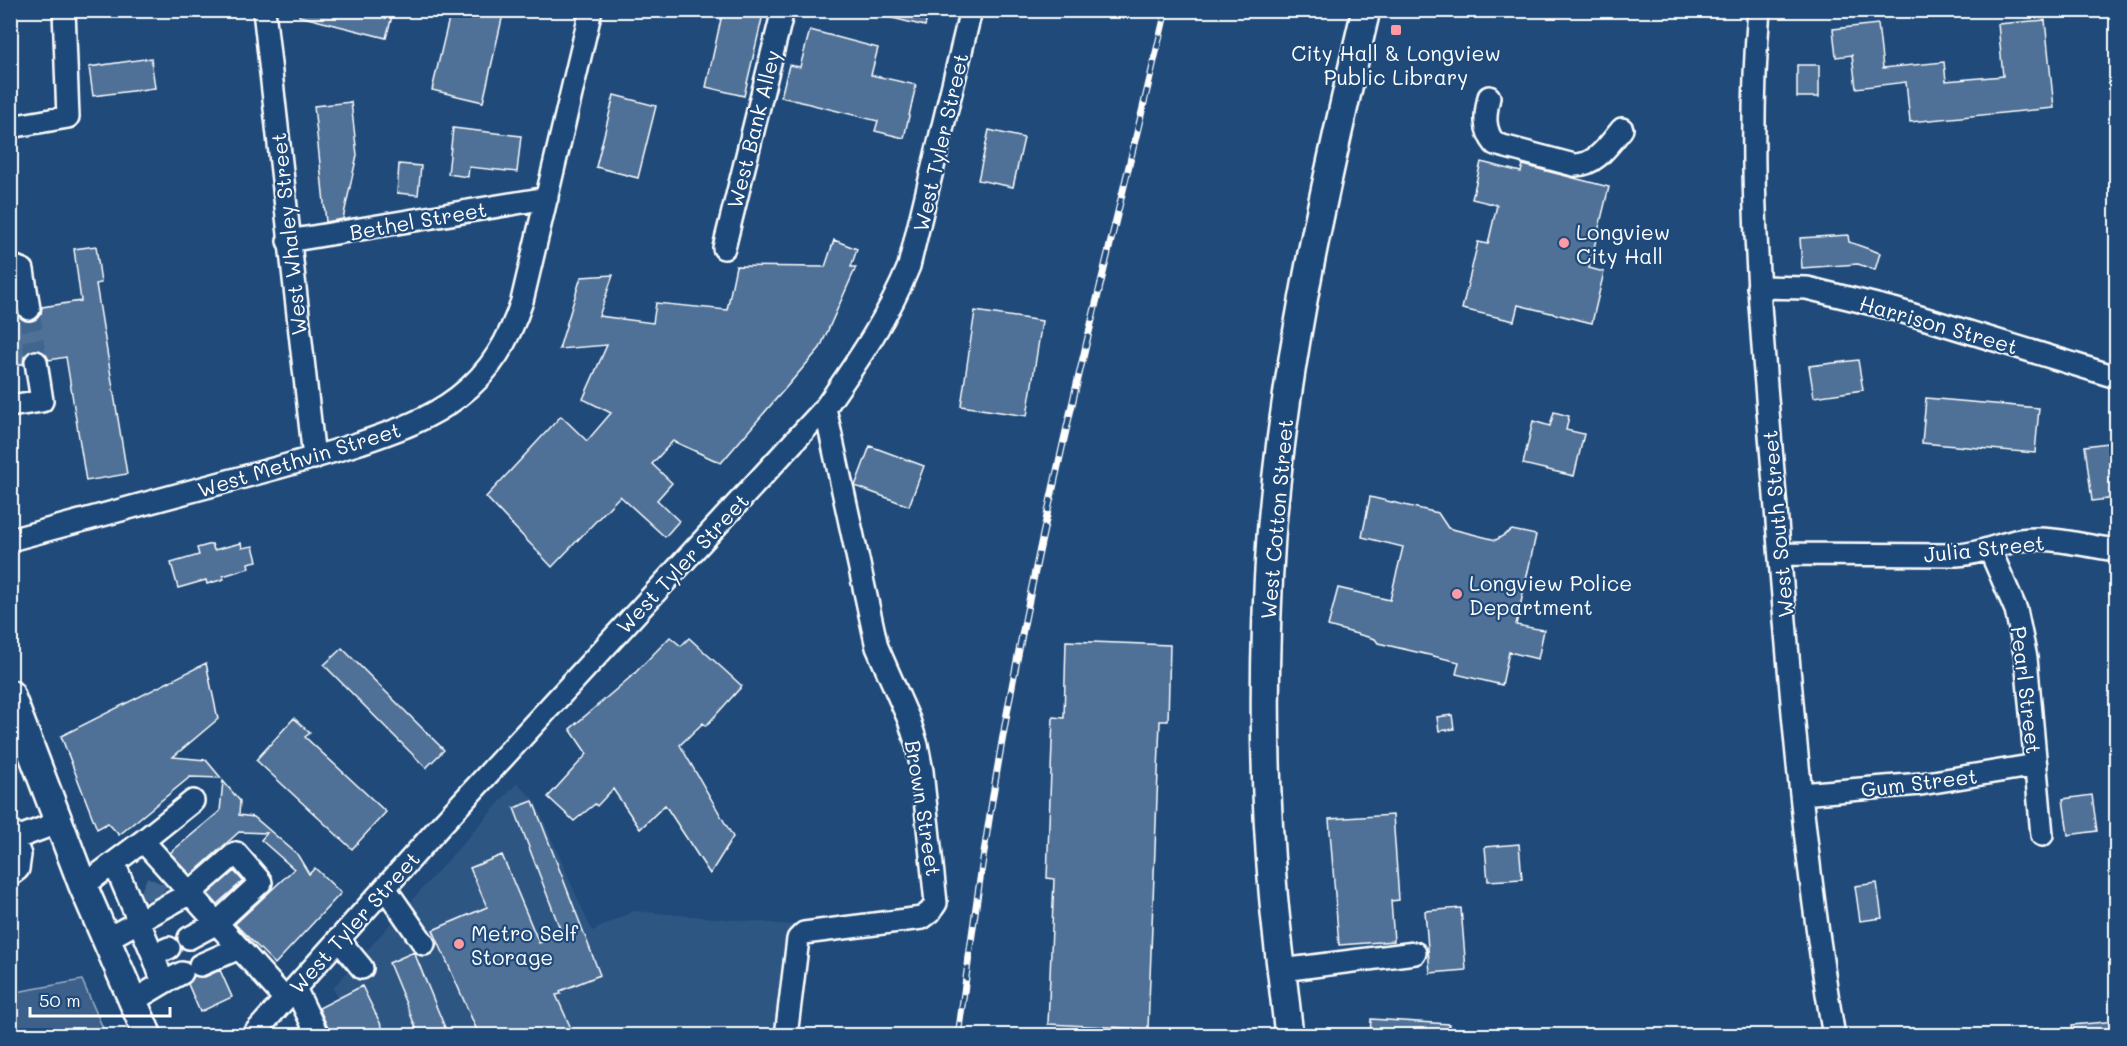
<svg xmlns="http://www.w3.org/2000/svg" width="2127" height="1046" font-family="Mali,sans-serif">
<rect width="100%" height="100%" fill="#1f4a7a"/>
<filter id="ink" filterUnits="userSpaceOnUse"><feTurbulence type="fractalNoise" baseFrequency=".0167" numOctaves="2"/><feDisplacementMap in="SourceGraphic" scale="12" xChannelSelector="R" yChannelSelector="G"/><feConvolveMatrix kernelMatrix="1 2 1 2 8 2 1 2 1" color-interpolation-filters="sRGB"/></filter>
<g filter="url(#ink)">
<path fill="#2e5683" d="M 517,783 L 535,801 L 592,931 L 634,911 L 793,925 L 773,1035 L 357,1035 L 333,988 Z"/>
<path fill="#3c618b" stroke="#9eb0c5" stroke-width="1.5" d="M 82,980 L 106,1035 L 11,1035 L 11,993 Z"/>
<path fill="#507197" stroke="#fff" stroke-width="1.5" d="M 299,10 L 385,10 L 393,13 L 386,38 L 299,16 Z
M 451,10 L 504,10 L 483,102 L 432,90 Z
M 723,10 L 764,10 L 744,96 L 706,87 Z
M 885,10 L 929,10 L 925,26 L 884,16 Z
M 2045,20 L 2054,108 L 1910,122 L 1906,82 L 1856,88 L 1852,55 L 1836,57 L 1833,29 L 1878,24 L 1883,68 L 1944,62 L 1946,81 L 2003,76 L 1998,24 Z
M 810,30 L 878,48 L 871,75 L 916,85 L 904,138 L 875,131 L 878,121 L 781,97 L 789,65 L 800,67 Z
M 151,58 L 155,88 L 93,96 L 89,67 Z
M 1797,65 L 1819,65 L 1819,97 L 1797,97 Z
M 614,95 L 656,106 L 638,178 L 596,167 Z
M 351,102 L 357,155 L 343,219 L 326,222 L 314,106 Z
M 453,128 L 521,136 L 517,172 L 469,167 L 468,177 L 448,174 Z
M 989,130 L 1024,138 L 1013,187 L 978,180 Z
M 1481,162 L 1521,172 L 1523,165 L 1609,187 L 1589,268 L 1604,272 L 1592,323 L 1518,305 L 1514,321 L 1462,309 L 1478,242 L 1488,244 L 1497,205 L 1472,199 Z
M 399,164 L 421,166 L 418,195 L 397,193 Z
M 1848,235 L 1849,242 L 1880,253 L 1875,270 L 1858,264 L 1802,268 L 1800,238 Z
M 834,240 L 857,249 L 851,267 L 856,267 L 820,348 L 721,463 L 673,441 L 652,464 L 672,483 L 657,500 L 679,521 L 665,537 L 620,496 L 552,567 L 486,497 L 561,416 L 587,441 L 611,413 L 583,399 L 607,345 L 559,349 L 581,277 L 613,275 L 599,316 L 653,323 L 656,303 L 727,310 L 736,266 L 825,267 Z
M 96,246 L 101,283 L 96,284 L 127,474 L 86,481 L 66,357 L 49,360 L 46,355 L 41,350 L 33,350 L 24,357 L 23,364 L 10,366 L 10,312 L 16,311 L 24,321 L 32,321 L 41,314 L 42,307 L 81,301 L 74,249 Z
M 975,311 L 1042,321 L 1027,416 L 961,406 Z
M 1858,360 L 1863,390 L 1814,397 L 1809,366 Z
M 1926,398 L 2039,408 L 2035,453 L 1922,443 Z
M 1554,412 L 1569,416 L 1566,430 L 1584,434 L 1574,476 L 1523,464 L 1533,421 L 1550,426 Z
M 2107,443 L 2110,459 L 2116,458 L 2116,498 L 2092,501 L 2085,446 Z
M 870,446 L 924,466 L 909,506 L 855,486 Z
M 1370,497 L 1438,513 L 1448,528 L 1496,540 L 1512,530 L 1536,535 L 1516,625 L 1544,630 L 1538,659 L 1509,652 L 1502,685 L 1456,674 L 1459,662 L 1378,643 L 1375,639 L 1328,626 L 1338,588 L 1390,600 L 1403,547 L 1362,537 Z
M 241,543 L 242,548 L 253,546 L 257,561 L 248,563 L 249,568 L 223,576 L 224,579 L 207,584 L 206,580 L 178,588 L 171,563 L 199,555 L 197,548 L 212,544 L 214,550 Z
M 670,637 L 681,646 L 689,638 L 742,686 L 706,726 L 703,723 L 680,745 L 733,837 L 710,874 L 665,805 L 640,829 L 613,789 L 597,806 L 595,804 L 574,821 L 548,797 L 587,754 L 570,729 L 634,674 Z
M 1066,641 L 1170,645 L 1168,721 L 1160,721 L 1148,1029 L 1048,1024 L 1054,879 L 1047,878 L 1053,717 L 1064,718 Z
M 342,648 L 444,750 L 426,768 L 324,665 Z
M 206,663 L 218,719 L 173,757 L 206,760 L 221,778 L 190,777 L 119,835 L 108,823 L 97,829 L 61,736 Z
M 1452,715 L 1454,729 L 1439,731 L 1437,717 Z
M 294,718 L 310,733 L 305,737 L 386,812 L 352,849 L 256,760 Z
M 223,781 L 240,801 L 239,815 L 254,817 L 297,854 L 309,874 L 315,868 L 341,893 L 275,964 L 235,924 L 294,869 L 261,840 L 267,833 L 239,832 L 191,875 L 170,853 L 220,811 Z
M 2092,795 L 2097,831 L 2068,835 L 2063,799 Z
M 533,801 L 600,975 L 560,991 L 561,994 L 556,995 L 574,1035 L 479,1035 L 433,930 L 487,907 L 470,868 L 502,855 L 539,943 L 562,934 L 514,808 Z
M 1393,815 L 1399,900 L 1391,901 L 1394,941 L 1339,945 L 1329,819 Z
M 1519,844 L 1522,879 L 1488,881 L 1485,847 Z
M 234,871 L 243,881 L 217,904 L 208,894 Z
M 1877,883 L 1882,918 L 1860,921 L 1855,886 Z
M 1461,908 L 1466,970 L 1430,973 L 1425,911 Z
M 414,952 L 448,1035 L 419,1035 L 389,963 Z
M 220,970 L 232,997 L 200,1012 L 188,984 L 194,976 L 205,977 Z
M 362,986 L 386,1035 L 331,1035 L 319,1008 Z
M 1371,1019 L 1449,1024 L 1449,1035 L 1370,1035 Z
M 2116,1021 L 2116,1035 L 2073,1035 L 2072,1025 Z"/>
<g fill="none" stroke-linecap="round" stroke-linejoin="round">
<path stroke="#41658e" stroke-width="21" stroke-dasharray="21 10" stroke-linecap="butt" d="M 29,309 L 36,362
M 143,887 L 164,896"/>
<defs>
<path id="minor" d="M 264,10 L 314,458
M 1759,10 C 1745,173 1762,334 1775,496 C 1789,676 1803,857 1834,1036
M 1489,97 C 1485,115 1483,129 1495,144 L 1574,165 C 1596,166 1609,144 1622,129
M 10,127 L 68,117 L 64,10
M 288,241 L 547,198
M 724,248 L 783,10
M 10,265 L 23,270 L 29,309
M 1758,287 L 1807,288 L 1897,310 L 2116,377
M 10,406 L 42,401 L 36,362
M 10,540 C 89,519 168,498 247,476 C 285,466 323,455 360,443 C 395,431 428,420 458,397 C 491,372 509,340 522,301 L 591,10
M 1990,550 L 2016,610 L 2026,658 L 2042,835
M 1780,554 L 1957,555 C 1981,554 1998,544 2020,540 C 2051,536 2086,546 2116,550
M 1801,794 L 1921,784 L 2036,765
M 10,830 L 20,855 L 18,869 L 10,875
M 14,839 L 57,823
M 143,841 L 193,801
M 114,863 L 153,955 L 169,948
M 83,886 L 143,841 L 285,999
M 385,888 L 424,944
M 338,939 L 362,968
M 105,940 L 190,893 L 236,853 L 261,882 L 217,923 L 189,938
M 153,955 L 163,983 L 182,973
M 200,965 L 239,948
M 1282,970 L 1415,953
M 295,988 L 318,1036
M 133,1001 L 163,983
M 252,1036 L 443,823 L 825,408 C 857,362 888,318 909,266 L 971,10
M 786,1036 L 798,939 L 804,933 L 812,932 L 922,918 L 930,912 L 936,903 L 922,771 L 917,745 L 909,720 L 877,647 L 825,408"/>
<path id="major" d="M 10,694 L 83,886 L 148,1036
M 1289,1036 C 1284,987 1277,939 1273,891 C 1263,773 1263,655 1271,537 C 1285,358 1325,185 1366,10"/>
</defs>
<use href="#minor" stroke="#fff" stroke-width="26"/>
<use href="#major" stroke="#fff" stroke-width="32"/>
<use href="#minor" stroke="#1f4a7a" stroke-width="21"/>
<use href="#major" stroke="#1f4a7a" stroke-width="27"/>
<defs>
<path id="rail" d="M 958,1036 C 973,926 988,817 1008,708 C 1051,474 1112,242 1166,10"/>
</defs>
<use href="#rail" stroke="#fff" stroke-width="7"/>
<use href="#rail" stroke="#1f4a7a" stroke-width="4.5" stroke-dasharray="14" stroke-linecap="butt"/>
</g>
</g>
<g fill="#ff9aa2" stroke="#1f4a7a" stroke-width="2">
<rect x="1390" y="24" width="12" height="12" rx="3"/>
<circle cx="1564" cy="243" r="6"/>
<circle cx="1457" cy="594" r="6"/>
<circle cx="459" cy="944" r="6"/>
</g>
<g text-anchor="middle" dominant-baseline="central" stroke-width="4.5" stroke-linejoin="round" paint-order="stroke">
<g font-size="21" fill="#fff" stroke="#1f4a7a" text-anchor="start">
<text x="1396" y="52" text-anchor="middle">City Hall &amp; Longview<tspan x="1396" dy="24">Public Library</tspan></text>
<text x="1576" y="231">Longview<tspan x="1576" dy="24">City Hall</tspan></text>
<text x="1469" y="582">Longview Police<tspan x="1469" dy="24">Department</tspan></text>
<text x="471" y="932">Metro Self<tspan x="471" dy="24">Storage</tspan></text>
</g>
<g font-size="21" fill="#fff" stroke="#1f4a7a">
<text transform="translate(753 129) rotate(-76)">West Bank Alley</text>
<text transform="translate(940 142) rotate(-77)">West Tyler Street</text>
<text transform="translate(418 220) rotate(-10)">Bethel Street</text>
<text transform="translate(288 234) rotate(-96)">West Whaley Street</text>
<text transform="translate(1939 324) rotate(16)">Harrison Street</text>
<text transform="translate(299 459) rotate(-17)">West Methvin Street</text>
<text transform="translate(1276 519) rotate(-85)">West Cotton Street</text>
<text transform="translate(1777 524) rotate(-95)">West South Street</text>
<text transform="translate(1984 548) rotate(-6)">Julia Street</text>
<text transform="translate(682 563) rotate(-47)">West Tyler Street</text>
<text transform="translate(2027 690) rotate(83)">Pearl Street</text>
<text transform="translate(1919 782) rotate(-7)">Gum Street</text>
<text transform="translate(924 808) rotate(81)">Brown Street</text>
<text transform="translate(354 922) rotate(-48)">West Tyler Street</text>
</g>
</g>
<rect width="2127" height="1046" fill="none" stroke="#1f4a7a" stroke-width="36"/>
<rect x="18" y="18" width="2091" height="1010" fill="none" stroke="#fff" stroke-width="2" filter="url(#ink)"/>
<path d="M30 1007v9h140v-9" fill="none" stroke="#ffffff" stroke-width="3"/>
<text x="39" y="1007" font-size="18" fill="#ffffff" stroke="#1f4a7a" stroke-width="4.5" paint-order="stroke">50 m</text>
</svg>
